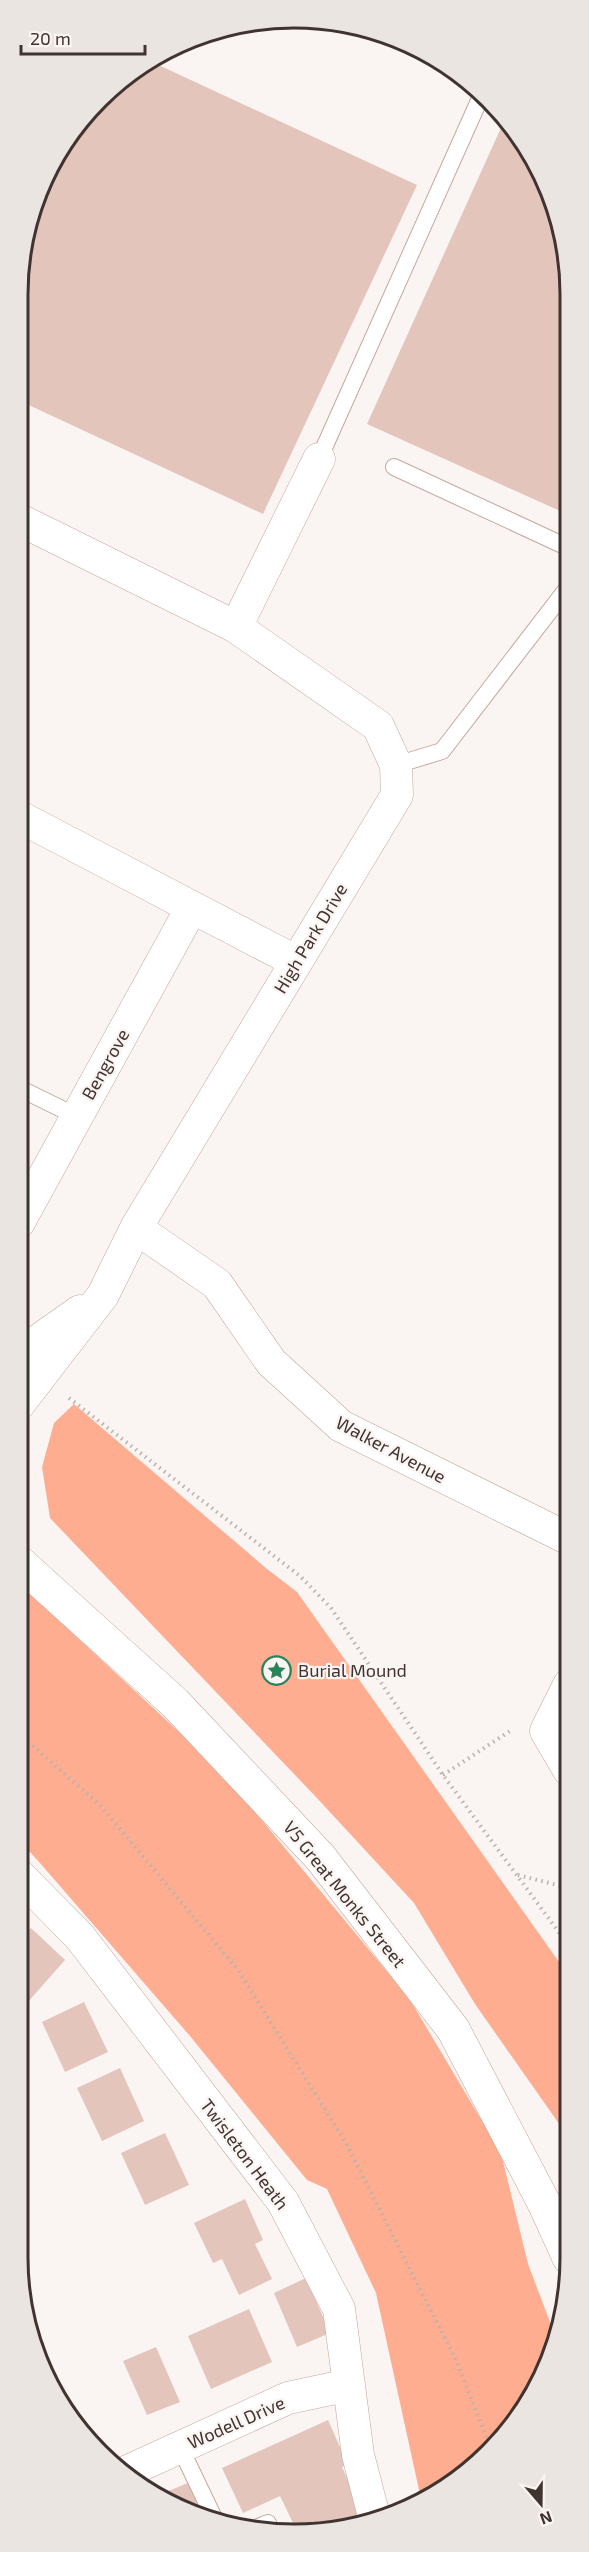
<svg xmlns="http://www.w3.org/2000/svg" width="589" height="2552" font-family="'Exo 2',sans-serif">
<rect width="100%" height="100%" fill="#faf4f2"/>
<path fill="#fead91" d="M 74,1404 L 267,1569 L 297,1592 L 569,1976 L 569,2138 L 475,2004 L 414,1903 L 316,1797 L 50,1518 L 42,1467 L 54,1423 Z
M 19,1583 L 221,1771 L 409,1998 L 501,2153 L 528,2264 L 555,2335 L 534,2395 L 463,2477 L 421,2499 L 376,2293 L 327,2189 L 307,2180 L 190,2036 L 40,1863 L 19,1840 Z"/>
<path fill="#e4c5bb" d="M 152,62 L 417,185 L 263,514 L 20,401 L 20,258 L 55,156 L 126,75 Z
M 505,119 L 543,173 L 569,259 L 569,515 L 367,424 Z
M 31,1928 L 65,1960 L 27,2003 L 18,1996 L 18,1941 Z
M 84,2002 L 108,2052 L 65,2072 L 42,2022 Z
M 120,2068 L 144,2121 L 102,2141 L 77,2088 Z
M 165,2133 L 189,2185 L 145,2205 L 121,2153 Z
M 245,2199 L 263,2240 L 255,2244 L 272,2279 L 239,2295 L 222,2259 L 213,2263 L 194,2223 Z
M 306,2278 L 330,2333 L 297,2347 L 274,2293 Z
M 249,2309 L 272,2362 L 211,2389 L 188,2336 Z
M 156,2347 L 180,2402 L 147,2415 L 123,2361 Z
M 328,2420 L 348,2465 L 342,2467 L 367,2522 L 316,2528 L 313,2521 L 296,2529 L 280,2496 L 243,2513 L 222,2468 Z
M 190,2482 L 205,2514 L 173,2506 L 159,2495 Z"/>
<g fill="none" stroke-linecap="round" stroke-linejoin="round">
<defs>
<path id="service" d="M 319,459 L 482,94
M 394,467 L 569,548
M 396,765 L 442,751 L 569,586
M 19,1088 L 76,1116
M 180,2447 L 213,2516
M 256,2528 L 268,2523"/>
<path id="minor" d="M 20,520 L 236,627
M 20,817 L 295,961
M 19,1222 L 192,907
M 136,1228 L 217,1284 L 271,1362 L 341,1426 L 569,1539
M 19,1354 L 80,1311
M 19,1404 L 103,1295 L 136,1228 L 397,795 L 396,765 L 378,726 L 236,627 L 319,459
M 569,1770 L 546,1731 L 569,1685
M 18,1874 L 80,1937 L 283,2202 L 339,2309 L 358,2455 L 375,2520
M 128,2471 L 288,2398 L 349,2385"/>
<path id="tertiary" d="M 19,1562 L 175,1703 L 320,1857 L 453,2029 L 544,2203 L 569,2258"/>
</defs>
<use href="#service" stroke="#c5a89e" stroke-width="18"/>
<use href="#minor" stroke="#c5a89e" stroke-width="33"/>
<use href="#tertiary" stroke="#c5a89e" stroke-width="34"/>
<path stroke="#b9b1ae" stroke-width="4" stroke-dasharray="1.5 4.5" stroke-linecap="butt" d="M 69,1398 L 300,1576 L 331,1608 L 443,1775 L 569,1946
M 19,1734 L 100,1805 L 238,1970 L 346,2143 L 456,2360 L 490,2446
M 443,1775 L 510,1731
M 518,1875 L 569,1888"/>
<use href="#service" stroke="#fff" stroke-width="16"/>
<use href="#minor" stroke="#fff" stroke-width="32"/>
<use href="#tertiary" stroke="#fff" stroke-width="33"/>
</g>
<defs>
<symbol id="sight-ring" viewBox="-11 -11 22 22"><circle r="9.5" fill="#faf4f2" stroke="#28855b" stroke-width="1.5"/><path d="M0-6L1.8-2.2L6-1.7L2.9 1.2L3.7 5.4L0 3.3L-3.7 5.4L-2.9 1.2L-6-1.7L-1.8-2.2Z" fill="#28855b"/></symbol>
</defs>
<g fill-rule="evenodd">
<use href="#sight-ring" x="260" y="1654" width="33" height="33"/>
</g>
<g text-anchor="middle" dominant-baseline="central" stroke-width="4.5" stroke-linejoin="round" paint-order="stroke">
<g font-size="18" fill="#413430" stroke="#faf4f2">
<text transform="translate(310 938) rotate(-59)">High Park Drive</text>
<text transform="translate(105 1064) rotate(-61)">Bengrove</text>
<text transform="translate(391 1449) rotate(28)">Walker Avenue</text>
<text transform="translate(345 1894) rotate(51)">V5 Great Monks Street</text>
<text transform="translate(245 2154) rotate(53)">Twisleton Heath</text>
<text transform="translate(236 2422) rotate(-24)">Wodell Drive</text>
</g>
<g font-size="18" fill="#413430" stroke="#faf4f2" text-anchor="start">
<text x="298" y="1670">Burial Mound</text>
</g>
</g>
<path d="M0 0H589V2552H0ZM294 28H294A266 266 0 0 1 560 294V2258A266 266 0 0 1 294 2524H294A266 266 0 0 1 28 2258V294A266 266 0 0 1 294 28Z" fill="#ebe5e2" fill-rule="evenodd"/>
<path fill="none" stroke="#413430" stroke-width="3" d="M294 28H294A266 266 0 0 1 560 294V2258A266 266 0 0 1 294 2524H294A266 266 0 0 1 28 2258V294A266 266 0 0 1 294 28Z"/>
<g transform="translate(541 2504) rotate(160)" stroke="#faf4f2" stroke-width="4.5" paint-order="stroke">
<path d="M0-4.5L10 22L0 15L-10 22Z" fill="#413430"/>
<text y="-9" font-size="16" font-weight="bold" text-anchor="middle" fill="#413430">N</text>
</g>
<path d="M21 45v9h124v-9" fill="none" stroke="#413430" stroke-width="3"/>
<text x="30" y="45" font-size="18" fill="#413430" stroke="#faf4f2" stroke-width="4.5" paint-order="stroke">20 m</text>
</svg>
